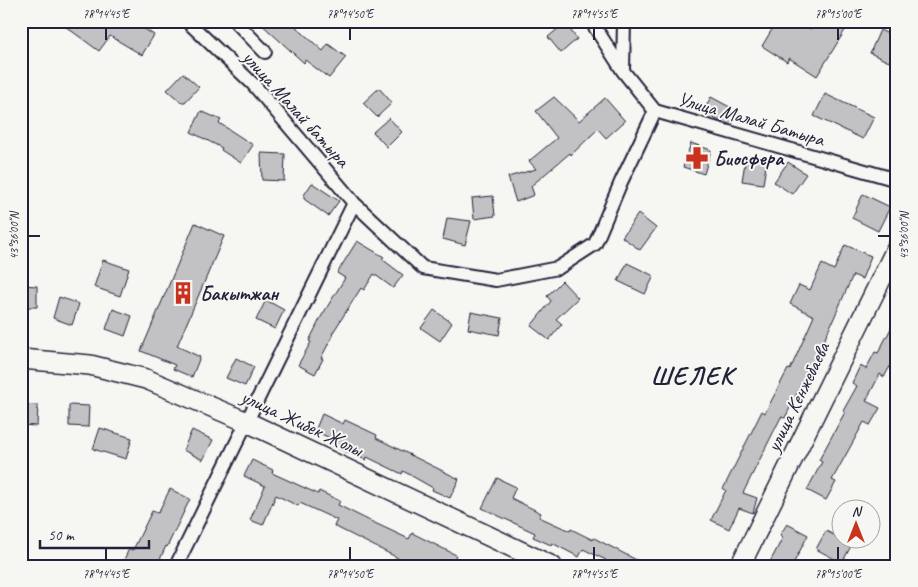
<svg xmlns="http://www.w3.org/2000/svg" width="918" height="587" font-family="Caveat,sans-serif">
<rect width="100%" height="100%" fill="#f6f6f2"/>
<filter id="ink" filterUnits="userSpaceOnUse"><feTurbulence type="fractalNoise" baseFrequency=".02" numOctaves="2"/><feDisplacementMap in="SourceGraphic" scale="10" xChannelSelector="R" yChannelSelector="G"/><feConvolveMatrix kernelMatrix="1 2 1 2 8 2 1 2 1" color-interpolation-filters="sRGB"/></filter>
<g filter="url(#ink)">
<path fill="#c2c2c4" stroke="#22223b" d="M 58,21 L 132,21 L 154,35 L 142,55 L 110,36 L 99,51 Z
M 258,21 L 302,21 L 296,27 L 323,51 L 328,44 L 346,57 L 329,78 L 305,60 L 304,63 Z
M 777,21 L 797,21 L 811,29 L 816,21 L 837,21 L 847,27 L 817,76 L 789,58 L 787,62 L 762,46 Z
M 565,23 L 577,39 L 561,53 L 548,37 Z
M 880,30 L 897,38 L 897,46 L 889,62 L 870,53 Z
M 183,73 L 199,87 L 185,102 L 181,102 L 167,90 Z
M 379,88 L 392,103 L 377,117 L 363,103 Z
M 825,94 L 874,117 L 863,139 L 814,116 Z
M 554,97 L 579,121 L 605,98 L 625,121 L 606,138 L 598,129 L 571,155 L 570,153 L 531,186 L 534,195 L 516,202 L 508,177 L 536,169 L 529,161 L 557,138 L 536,111 Z
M 711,97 L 739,112 L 732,125 L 719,121 L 703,112 Z
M 201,111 L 221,120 L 219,123 L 253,145 L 241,163 L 221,150 L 222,148 L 191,132 Z
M 389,118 L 402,132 L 387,147 L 373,132 Z
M 691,143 L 711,150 L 704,174 L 683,167 Z
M 261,153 L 285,154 L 284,181 L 262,180 Z
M 746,156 L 767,160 L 763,184 L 742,181 Z
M 788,162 L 806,174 L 792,194 L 774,182 Z
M 312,183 L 339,201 L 328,216 L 304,199 L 304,195 Z
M 863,194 L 890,207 L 878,231 L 852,218 Z
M 493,196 L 495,216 L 474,219 L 472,198 Z
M 638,214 L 656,228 L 640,250 L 622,237 Z
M 447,218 L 471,221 L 465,245 L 443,239 Z
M 195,223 L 224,236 L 177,346 L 200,357 L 192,377 L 173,369 L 175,365 L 141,351 Z
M 357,241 L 384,257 L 382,259 L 403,275 L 393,288 L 374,274 L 364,290 L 361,288 L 332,334 L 333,335 L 321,358 L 323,359 L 315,374 L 298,365 L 311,342 L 309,341 L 321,317 L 345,278 L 337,273 Z
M 845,245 L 871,256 L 862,279 L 853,275 L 811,370 L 809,369 L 785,418 L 781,417 L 743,493 L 757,498 L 753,513 L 739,508 L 729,529 L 711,520 L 726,490 L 723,489 L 762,411 L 765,413 L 788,369 L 790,370 L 814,316 L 790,304 L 799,285 L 810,290 L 822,264 L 834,270 Z
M 103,260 L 129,269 L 120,296 L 94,287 Z
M 627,263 L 654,276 L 645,294 L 618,281 Z
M 562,281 L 578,298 L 556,319 L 562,324 L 549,340 L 531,326 L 551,301 L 547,296 Z
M 21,285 L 37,286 L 37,307 L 21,307 Z
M 59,297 L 79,304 L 72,325 L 53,318 Z
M 266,300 L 284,310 L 275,329 L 256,320 Z
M 113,309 L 132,316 L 125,336 L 106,329 Z
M 434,310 L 452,323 L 440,341 L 421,328 Z
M 471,312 L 502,318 L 499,335 L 468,329 Z
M 897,317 L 897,354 L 884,377 L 880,374 L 866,401 L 880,408 L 870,425 L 864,422 L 832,480 L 836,482 L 826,500 L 807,490 L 822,462 L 819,460 L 845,412 L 843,411 L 857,386 L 852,383 L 860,366 L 866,369 L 875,352 L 878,353 Z
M 236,358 L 254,367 L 245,386 L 226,378 Z
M 21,404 L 38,405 L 37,426 L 21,425 Z
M 69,405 L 89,406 L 88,427 L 69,426 Z
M 322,414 L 343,424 L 345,420 L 377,435 L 376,438 L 459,479 L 450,498 L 432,490 L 433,488 L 403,471 L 402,474 L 367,457 L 366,460 L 333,446 L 336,441 L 315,431 Z
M 100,428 L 132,438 L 126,459 L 93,449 Z
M 192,430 L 213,440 L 203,460 L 183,450 Z
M 252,460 L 273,470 L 272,473 L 318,494 L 319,491 L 340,501 L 338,505 L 364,518 L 409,539 L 412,533 L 456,555 L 451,566 L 405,566 L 396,561 L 398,558 L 334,526 L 337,520 L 300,503 L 298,506 L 276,495 L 263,525 L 250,520 L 265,486 L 244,476 Z
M 497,478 L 516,487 L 511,498 L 541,513 L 539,517 L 570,531 L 571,529 L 593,540 L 594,538 L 648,566 L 603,566 L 606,560 L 583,549 L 579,557 L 552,543 L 551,545 L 533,537 L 535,533 L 482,508 Z
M 170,489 L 190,499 L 167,547 L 166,546 L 157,566 L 121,566 L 129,549 L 133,550 L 152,511 L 158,513 Z
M 787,524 L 808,535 L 792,566 L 768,566 L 783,537 L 780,535 Z
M 826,531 L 852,544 L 842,563 L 816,549 Z"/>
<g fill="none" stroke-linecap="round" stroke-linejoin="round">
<defs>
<path id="street" d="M 187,21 L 253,84 L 354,203 L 423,268 L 496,280 L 558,268 L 595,244 L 621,182 L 655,111 L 897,180
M 235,21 L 265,52
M 591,21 L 623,71 L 655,111
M 623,71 L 624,21
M 176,566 L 354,203"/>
<path id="secondary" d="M 21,359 L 90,365 L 146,379 L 247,422 L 552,566
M 740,566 L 897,247"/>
</defs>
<use href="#street" stroke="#22223b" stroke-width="16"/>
<use href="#secondary" stroke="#22223b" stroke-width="22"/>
<use href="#street" stroke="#f6f6f2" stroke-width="12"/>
<use href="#secondary" stroke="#f6f6f2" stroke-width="19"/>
</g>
</g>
<path fill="none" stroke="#22223b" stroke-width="2" d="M 106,28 L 106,40M 350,28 L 350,40M 594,28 L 594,40M 838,28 L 838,40M 28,236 L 40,236M 878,236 L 890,236M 106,547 L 106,560M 350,547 L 350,560M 594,547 L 594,560M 838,547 L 838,560"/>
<defs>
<symbol id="pharmacy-bare" viewBox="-9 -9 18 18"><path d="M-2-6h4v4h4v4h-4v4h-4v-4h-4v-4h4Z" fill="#c8321e" stroke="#f6f6f2" stroke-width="2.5" paint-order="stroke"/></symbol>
<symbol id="building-bare" viewBox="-9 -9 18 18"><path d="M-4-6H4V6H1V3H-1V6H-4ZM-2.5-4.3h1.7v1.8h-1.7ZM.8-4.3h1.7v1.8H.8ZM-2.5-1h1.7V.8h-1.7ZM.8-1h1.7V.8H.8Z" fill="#c8321e" stroke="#f6f6f2" stroke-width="2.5" paint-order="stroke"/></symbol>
</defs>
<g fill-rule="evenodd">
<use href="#pharmacy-bare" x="681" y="142" width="32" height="32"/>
<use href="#building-bare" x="167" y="277" width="32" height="32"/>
</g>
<g text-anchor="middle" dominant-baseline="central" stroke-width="4" stroke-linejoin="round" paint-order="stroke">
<g font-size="20" fill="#22223b" stroke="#f6f6f2">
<text transform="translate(296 109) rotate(48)">улица Малай батыра</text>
<text transform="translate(751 119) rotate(16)">Улица Малай Батыра</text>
<text transform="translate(798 397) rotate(-64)">улица Кенжебаева</text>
<text transform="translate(302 423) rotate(25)">улица Жибек Жолы</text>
</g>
<g font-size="20" font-weight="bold" fill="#22223b" stroke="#f6f6f2" text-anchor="start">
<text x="714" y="158">Биосфера</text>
<text x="200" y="293">Бакытжан</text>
</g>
<g font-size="25" font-weight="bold" letter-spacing="1" fill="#22223b" stroke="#f6f6f2">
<text x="692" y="376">ШЕЛЕК</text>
</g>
</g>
<rect width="918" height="587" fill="none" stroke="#f6f6f2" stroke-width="55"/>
<g transform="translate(856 524)"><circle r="24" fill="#f6f6f2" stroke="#a1a1a9"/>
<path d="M0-4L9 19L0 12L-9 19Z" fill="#c8321e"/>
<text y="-8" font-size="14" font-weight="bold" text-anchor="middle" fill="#22223b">N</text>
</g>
<path d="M40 540v8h109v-8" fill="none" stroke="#22223b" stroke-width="2.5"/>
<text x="48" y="540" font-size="15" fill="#22223b" stroke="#f6f6f2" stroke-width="4" paint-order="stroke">50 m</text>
<rect x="28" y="28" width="862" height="532" fill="none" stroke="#22223b" stroke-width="2"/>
<g font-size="12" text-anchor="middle" fill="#22223b">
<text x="106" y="18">78°14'45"E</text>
<text x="350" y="18">78°14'50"E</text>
<text x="594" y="18">78°14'55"E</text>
<text x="838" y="18">78°15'00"E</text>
<text transform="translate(14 236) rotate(-90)" y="4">43°36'00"N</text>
<text transform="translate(904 236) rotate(-90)" y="4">43°36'00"N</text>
<text x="106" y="578">78°14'45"E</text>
<text x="350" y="578">78°14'50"E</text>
<text x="594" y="578">78°14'55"E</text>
<text x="838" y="578">78°15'00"E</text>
</g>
</svg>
